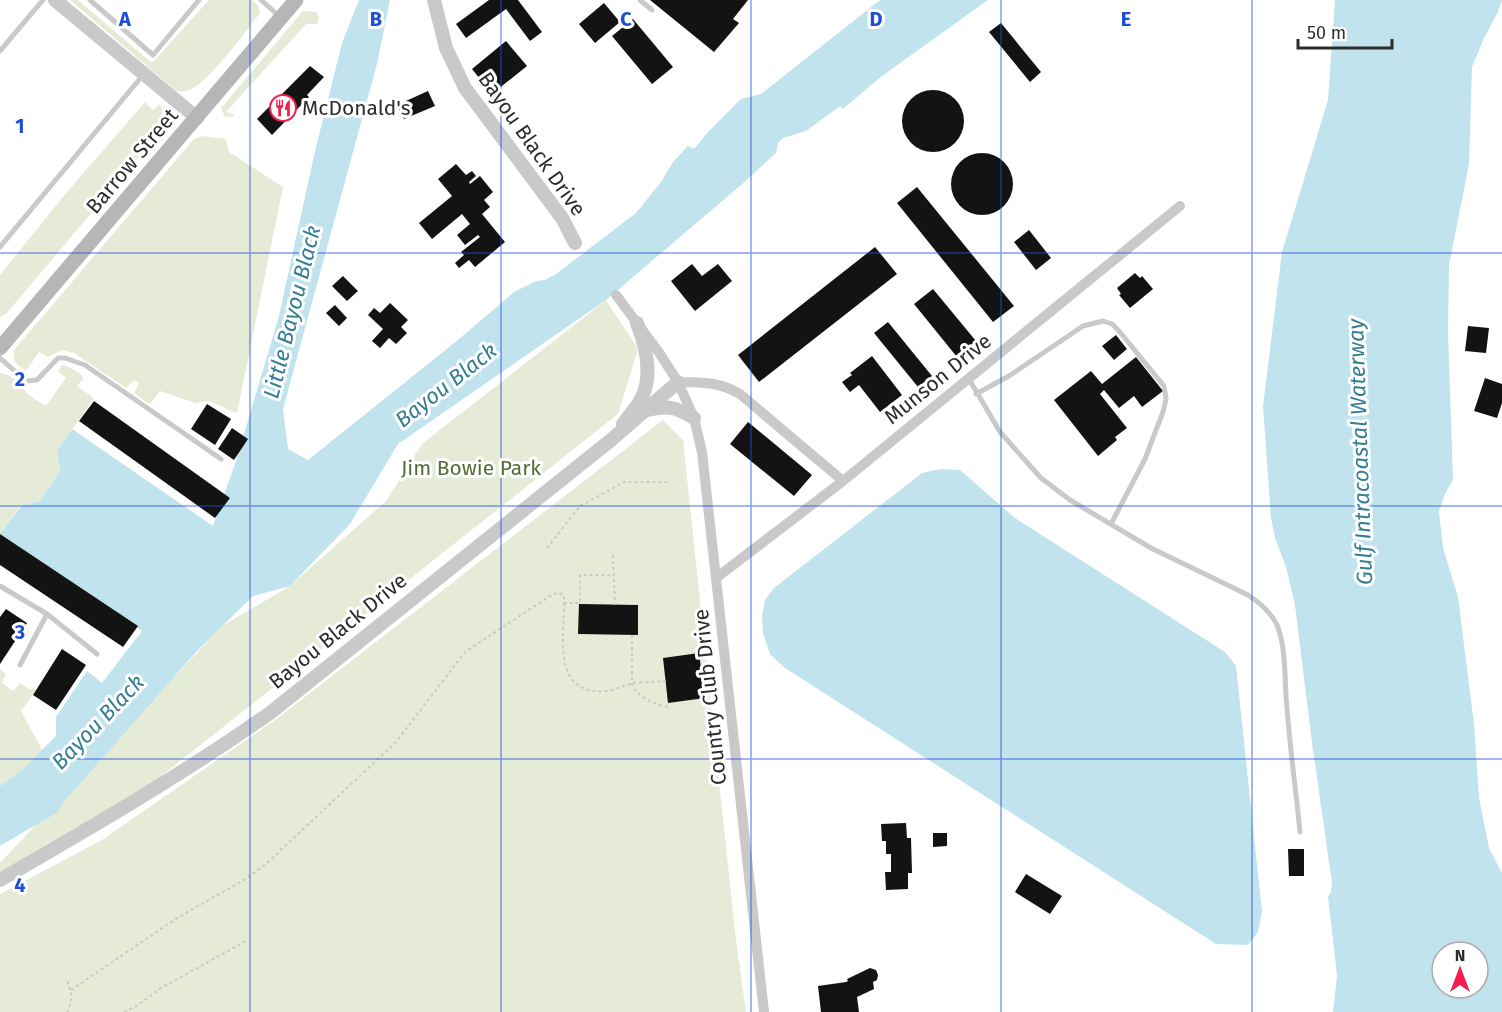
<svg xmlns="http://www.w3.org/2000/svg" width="1502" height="1012" font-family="'Fira Sans',sans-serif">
<rect width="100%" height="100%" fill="#fff"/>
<path fill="#e5ebd7" d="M 70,0 L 78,0 L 152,63 L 209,0 L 252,0 L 258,5 L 260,13 C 247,30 206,85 189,90 C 184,92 180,92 175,90 Z
M 303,11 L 316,12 L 319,18 L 317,24 L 306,24 L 227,111 L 228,113 L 234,114 L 233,117 L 225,117 L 221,108 Z
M 145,102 L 153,110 L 159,105 L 162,108 L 163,122 L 157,135 L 6,314 L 0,317 L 0,275 L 67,192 Z
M 203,136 L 226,139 L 229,152 L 283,187 L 237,413 L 208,401 L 199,402 L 198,404 L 160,391 L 151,403 L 147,403 L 134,393 L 139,383 L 134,380 L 126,388 L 74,353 L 62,350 L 48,357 L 39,352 L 26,371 C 17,365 12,362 14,350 L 194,139 Z
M 606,300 L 638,349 L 618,414 L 136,796 L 0,875 L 0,863 L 222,626 L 290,586 L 386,501 L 422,444 Z
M 62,365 L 67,366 L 82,375 L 83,379 L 77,386 L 94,398 L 57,451 L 60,471 L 40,501 L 21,505 L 0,534 L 0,373 C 12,375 20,383 26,392 C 30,397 40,402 46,406 L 66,378 L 58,371 Z
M 663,420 L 683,440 L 735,932 L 746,1012 L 0,1012 L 0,894 L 102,840 L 275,720 Z
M 0,669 L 6,674 L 2,683 L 13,691 L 20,683 L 31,690 L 33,688 L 36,690 L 21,711 L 42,750 L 23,769 L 0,786 Z"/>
<path fill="#c1e3ed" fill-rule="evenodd" d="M 359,0 L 390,0 L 377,64 L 283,409 L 288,449 L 308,460 L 453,344 L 514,292 L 536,281 L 545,280 L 556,274 L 636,213 L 661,182 L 673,162 L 688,146 L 694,149 L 709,131 L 741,99 L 761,94 L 880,0 L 988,0 L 882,76 L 843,109 L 840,106 L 806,131 L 783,138 L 778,143 L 776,153 L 741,185 L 606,300 L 398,444 L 350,524 L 290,586 L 253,596 L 197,651 L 62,804 L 58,812 L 0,846 L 0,786 L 23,769 L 56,736 L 56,717 L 87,671 L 102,683 L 142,631 L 0,534 L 22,505 L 40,501 L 60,471 L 57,451 L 72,429 L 213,526 L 236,461 L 279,316 L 315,151 L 342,43 Z
M 1335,0 L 1502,0 L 1498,12 L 1485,36 L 1472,67 L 1469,164 L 1449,265 L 1448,333 L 1453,479 L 1445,494 L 1439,511 L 1443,548 L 1458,597 L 1474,724 L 1479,798 L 1489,848 L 1502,873 L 1502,1012 L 1333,1012 L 1337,975 L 1328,897 L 1331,892 L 1332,883 L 1312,743 L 1295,605 L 1286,567 L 1275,538 L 1271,518 L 1263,406 L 1282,252 L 1328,100 ZM 1442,952 L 1478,952 L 1478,988 L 1442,988 Z
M 940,469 L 960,470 L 1015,518 L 1225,652 L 1236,666 L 1262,912 L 1258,932 L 1248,945 L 1216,944 L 785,668 L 770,654 L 763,633 L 762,616 L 765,600 L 774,588 L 922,473 Z"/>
<path fill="#131313" d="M 489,0 L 518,0 L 542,32 L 530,41 L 506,9 L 466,38 L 456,24 Z
M 650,0 L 748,0 L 733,19 L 739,23 L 714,52 Z
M 604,3 L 620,22 L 595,43 L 579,24 Z
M 633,19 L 673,67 L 652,84 L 612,36 Z
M 1001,23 L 1041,72 L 1030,82 L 989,32 Z
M 506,41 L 527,66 L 492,94 L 472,69 Z
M 310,66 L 324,77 L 307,95 L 309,97 L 272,135 L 257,119 Z
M902 121a31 31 0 1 1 62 0a31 31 0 1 1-62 0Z
M 428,91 L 435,106 L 404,119 L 397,105 Z
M951 184a31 31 0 1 1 62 0a31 31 0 1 1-62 0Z
M 456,164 L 466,175 L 472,171 L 476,176 L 469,182 L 470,184 L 480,176 L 493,192 L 484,200 L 490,207 L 482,214 L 505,242 L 475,267 L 469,260 L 459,268 L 455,263 L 464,255 L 461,252 L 480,237 L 478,235 L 465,245 L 457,235 L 470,224 L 462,214 L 432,239 L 419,223 L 452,196 L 438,179 Z
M 917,187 L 1014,306 L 993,322 L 897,203 Z
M 1029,230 L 1051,258 L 1036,270 L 1014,242 Z
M 875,247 L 897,274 L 759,382 L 738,355 Z
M 692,264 L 702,276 L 718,264 L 732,281 L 695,311 L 671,281 Z
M 1135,273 L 1140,278 L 1142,276 L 1153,289 L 1130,308 L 1119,295 L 1121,294 L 1117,288 Z
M 343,276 L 358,291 L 347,301 L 332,286 Z
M 933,289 L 976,341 L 957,357 L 914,304 Z
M 390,303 L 408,320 L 401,327 L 407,333 L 396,344 L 389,338 L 380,348 L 372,341 L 383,329 L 368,315 L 374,308 L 380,313 Z
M 335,305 L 347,318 L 339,326 L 326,313 Z
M 888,322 L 932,376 L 918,387 L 874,333 Z
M 1468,326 L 1489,328 L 1486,353 L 1465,351 Z
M 1116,335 L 1127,349 L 1114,360 L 1102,346 Z
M 872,356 L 902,395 L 880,412 L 859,385 L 850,392 L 842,382 L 852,375 L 850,373 Z
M 1136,357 L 1163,391 L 1142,407 L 1134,396 L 1119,408 L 1104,390 L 1100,394 L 1127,428 L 1115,437 L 1117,440 L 1098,456 L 1054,400 L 1091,371 L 1102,384 Z
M 1485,378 L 1502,384 L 1502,403 L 1497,418 L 1474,411 Z
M 94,401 L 230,498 L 215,518 L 79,421 Z
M 207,404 L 231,419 L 215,445 L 191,429 Z
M 748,422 L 812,475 L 794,496 L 730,444 Z
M 232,428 L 248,439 L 234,460 L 218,449 Z
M 0,534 L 138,626 L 123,647 L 0,565 Z
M 579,604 L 638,605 L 638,635 L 578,634 Z
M 6,609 L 27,623 L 0,664 L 0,617 Z
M 62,649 L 86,665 L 56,710 L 33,695 Z
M 699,653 L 705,698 L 668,703 L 663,658 Z
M 906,823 L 907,838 L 911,838 L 912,873 L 908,873 L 908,889 L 886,890 L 885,872 L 891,872 L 891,854 L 886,854 L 886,841 L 882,841 L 881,824 Z
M 933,833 L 947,833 L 947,846 L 933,847 Z
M 1288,849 L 1304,849 L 1304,876 L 1289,876 Z
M 1026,874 L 1062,896 L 1050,914 L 1015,892 Z
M 870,968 L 876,970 L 878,975 L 877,980 L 873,982 L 874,989 L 857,997 L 859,1012 L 821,1012 L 818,986 L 846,982 L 848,981 L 847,979 Z"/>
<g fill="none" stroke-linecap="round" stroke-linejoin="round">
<path stroke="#c9c9c9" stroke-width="2" stroke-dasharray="3 3" stroke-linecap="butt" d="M 547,548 L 580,506 L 624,482 L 667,482
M 613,555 L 615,605
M 564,603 C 564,639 552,695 606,691 C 616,690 624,685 633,683 C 643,682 655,682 666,681
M 632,635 L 632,684 C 637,697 655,705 669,707
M 67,981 C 72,992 73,1001 67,1012
M 71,990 L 177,918 L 244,880 L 266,864 L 396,742 L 465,652 L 553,594 L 560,593 L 564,596 L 564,603 L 580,603 L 580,575 L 614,575
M 124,1012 L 138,1005 L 161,988 L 246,941"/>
<path stroke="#c9c9c9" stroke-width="5" d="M 90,0 L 153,55 L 199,0
M 261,0 L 280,17
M 640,0 L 652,10
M 0,51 L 43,0
M 0,247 L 143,75
M 0,358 L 26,381 L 37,380 L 58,358 L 65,358 L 85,365 L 221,459
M 969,379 L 1000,432 L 1041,478 L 1070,500 L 1151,548 L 1248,595 C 1260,603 1271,612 1277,625 C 1287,650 1284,681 1287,708 C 1290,749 1296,791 1300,832
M 976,394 L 1009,376 L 1083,326 L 1103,321 L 1112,324 L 1119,331 L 1164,386 L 1166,399 L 1163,412 L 1145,459 L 1111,524
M 0,586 L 47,614 L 20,665
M 47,614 L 97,654"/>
<path stroke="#c9c9c9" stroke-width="10" d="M 616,295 L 658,351 L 678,382 C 703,383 718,381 740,394 L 843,481
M 678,382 L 694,418 L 702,452 L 764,1012
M 716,578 L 843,481 L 1180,206"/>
<path stroke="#c9c9c9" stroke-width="14" d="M 55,0 L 197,118
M 434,0 L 446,48 L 465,88 L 562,218 L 575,243
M 648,410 C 669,405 675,407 694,418
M 623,424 C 629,416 638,406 642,397 C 653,374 646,346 637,323
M 0,880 C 92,827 183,774 270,713 L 611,440 L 678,382"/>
<path stroke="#b6b6b6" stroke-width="15" d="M 0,348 L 296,0"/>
</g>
<path fill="none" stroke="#1d4ed8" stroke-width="1.5" stroke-opacity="0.55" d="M 250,0 L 250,1012M 501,0 L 501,1012M 751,0 L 751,1012M 1001,0 L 1001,1012M 1252,0 L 1252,1012M 0,253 L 1502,253M 0,506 L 1502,506M 0,759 L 1502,759"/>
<defs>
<symbol id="restaurant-ring" viewBox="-11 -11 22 22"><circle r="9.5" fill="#fff" stroke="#f41d4e" stroke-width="1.5"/><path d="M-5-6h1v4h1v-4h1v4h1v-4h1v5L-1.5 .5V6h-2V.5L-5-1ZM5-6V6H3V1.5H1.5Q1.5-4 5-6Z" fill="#f41d4e"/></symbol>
</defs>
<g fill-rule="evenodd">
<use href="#restaurant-ring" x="268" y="93" width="30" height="30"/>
</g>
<g text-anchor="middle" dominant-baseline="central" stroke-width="6" stroke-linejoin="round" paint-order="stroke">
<g font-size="21" fill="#2c2c2c" stroke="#fff" text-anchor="start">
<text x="302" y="108">McDonald's</text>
</g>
<g font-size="21" fill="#2c2c2c" stroke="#fff">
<text transform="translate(532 144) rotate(55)">Bayou Black Drive</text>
<text transform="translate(132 161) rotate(-50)">Barrow Street</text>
<text transform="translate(938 379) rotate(-39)">Munson Drive</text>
<text transform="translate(338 631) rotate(-39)">Bayou Black Drive</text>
<text transform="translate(710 697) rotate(-96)">Country Club Drive</text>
</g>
<g font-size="21" fill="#576b36" stroke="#fff">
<text x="471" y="468">Jim Bowie Park</text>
</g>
<g font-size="22" font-style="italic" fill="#347d94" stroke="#fff">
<text transform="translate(292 312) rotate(-76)">Little Bayou Black</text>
<text transform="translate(446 385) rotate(-38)">Bayou Black</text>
<text transform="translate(1360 452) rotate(-92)">Gulf Intracoastal Waterway</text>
<text transform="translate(98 722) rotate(-46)">Bayou Black</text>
</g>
</g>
<g font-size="20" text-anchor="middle" font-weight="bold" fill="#1d4ed8" stroke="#fff" stroke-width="6" stroke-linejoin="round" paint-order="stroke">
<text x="125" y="26">A</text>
<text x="376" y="26">B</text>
<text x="626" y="26">C</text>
<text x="876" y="26">D</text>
<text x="1126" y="26">E</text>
<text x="20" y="133">1</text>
<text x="20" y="386">2</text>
<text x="20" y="639">3</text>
<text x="20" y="892">4</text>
</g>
<g transform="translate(1460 970)"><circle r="28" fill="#ffffff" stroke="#ababab" stroke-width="1.5"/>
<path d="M0-4.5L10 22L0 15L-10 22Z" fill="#f41d4e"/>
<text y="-9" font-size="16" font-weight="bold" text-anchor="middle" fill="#2c2c2c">N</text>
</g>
<path d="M1298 39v9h94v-9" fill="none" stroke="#2c2c2c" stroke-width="3"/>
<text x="1307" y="39" font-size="18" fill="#2c2c2c" stroke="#ffffff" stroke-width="4.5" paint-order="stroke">50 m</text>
</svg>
